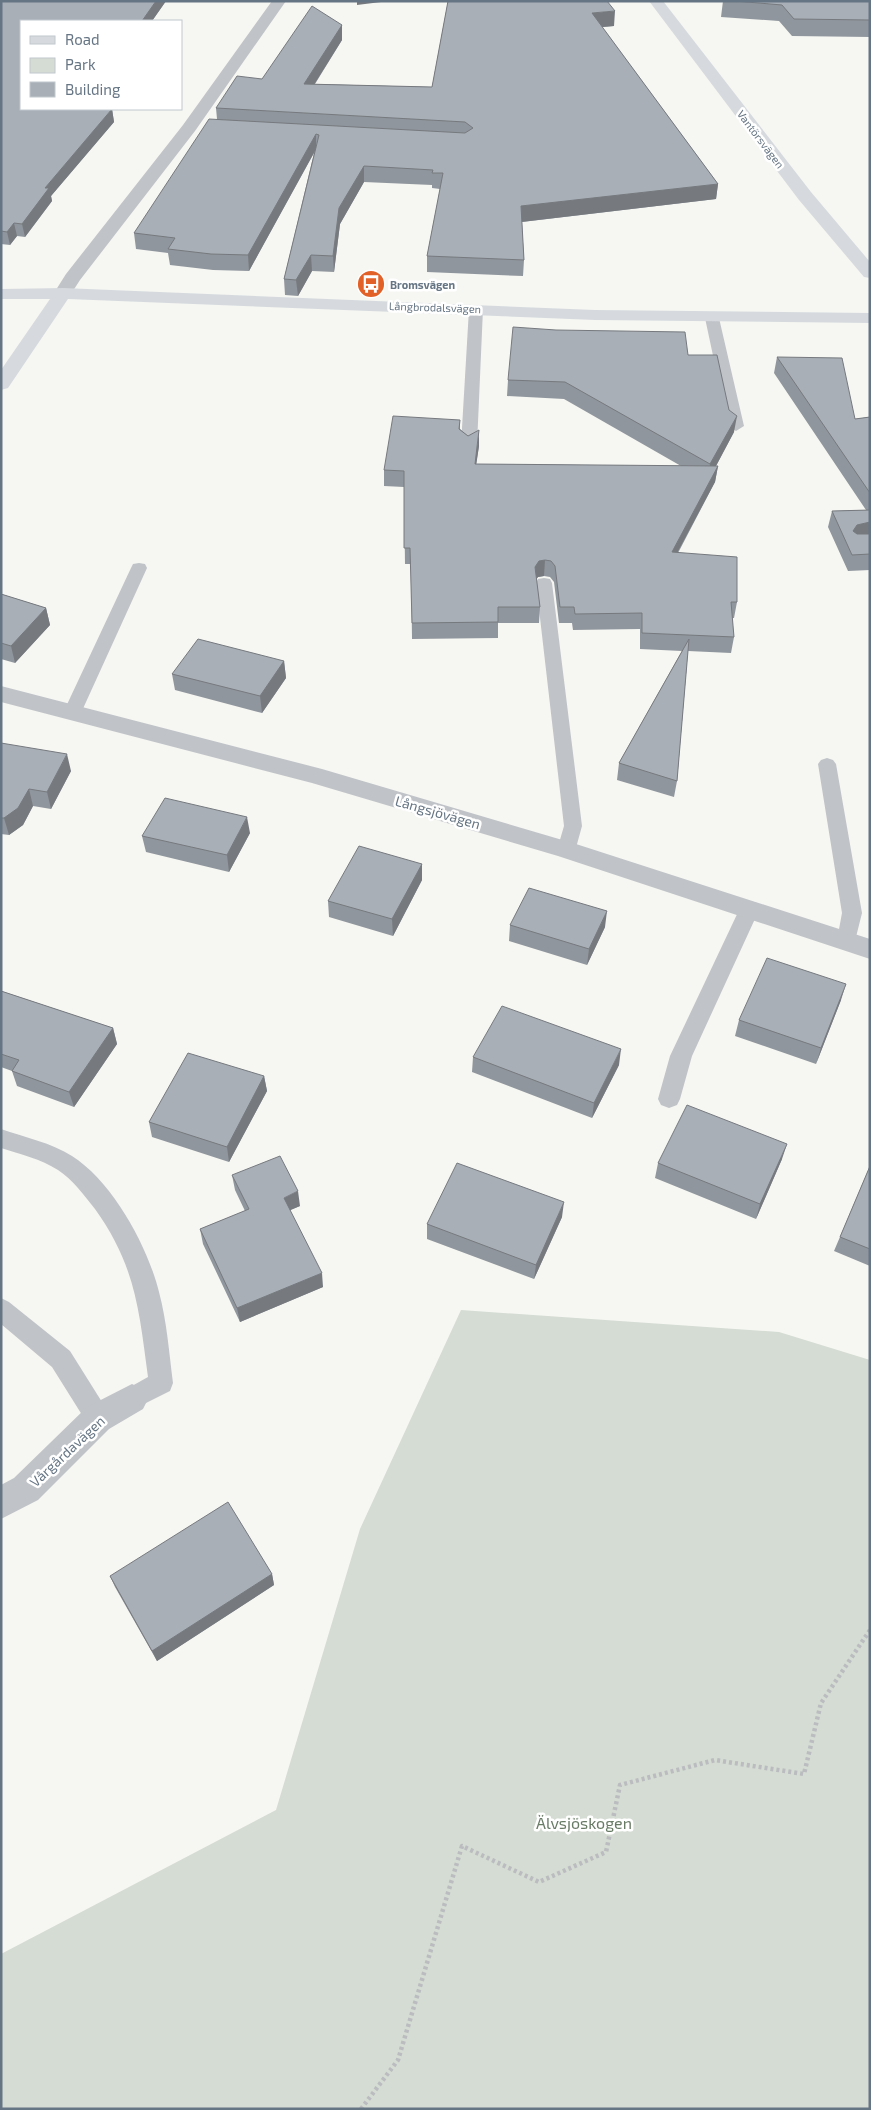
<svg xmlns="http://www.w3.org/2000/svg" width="871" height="2110" font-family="'Exo 2',sans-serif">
<rect width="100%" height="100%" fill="#f6f7f3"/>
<path fill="#d5dcd3" d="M 461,1310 L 779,1332 L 870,1360 L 870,2109 L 1,2109 L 1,1954 L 276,1810 L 360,1529 Z"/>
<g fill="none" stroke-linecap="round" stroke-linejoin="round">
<path stroke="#babcbf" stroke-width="4.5" stroke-dasharray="3 3" stroke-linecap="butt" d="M 361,2109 L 398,2060 L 462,1846 L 539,1882 L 606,1852 L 620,1785 L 715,1760 L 804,1774 L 821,1703 L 870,1630"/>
<path fill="#c0c3c7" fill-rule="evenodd" d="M 476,305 L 483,309 L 477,445 L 469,450 L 461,445 L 469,309 Z
M 712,314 L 719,318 L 744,426 L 736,431 L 728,426 L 705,318 Z
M 139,563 L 145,564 L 147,568 L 81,713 L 78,717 L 72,719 L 66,717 L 63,713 L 131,568 L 133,564 Z
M 544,578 L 550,579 L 552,583 L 582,826 L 574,855 L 567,857 L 560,855 L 557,850 L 564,826 L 536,583 L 538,579 Z
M 827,758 L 833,760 L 836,764 L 862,913 L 854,945 L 847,948 L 840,945 L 837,940 L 842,913 L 818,764 L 821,760 Z
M 750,901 L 757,903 L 760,908 L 692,1056 L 680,1099 L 677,1105 L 669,1108 L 661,1105 L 658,1099 L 670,1056 L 740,908 L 743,903 Z
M 1,1129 C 24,1137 52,1143 72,1156 C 113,1182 148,1247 159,1292 C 167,1322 169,1353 173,1383 L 170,1391 L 132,1410 L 123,1407 L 120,1399 L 123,1391 L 148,1377 C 139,1311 136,1266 95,1209 C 84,1195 73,1180 58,1170 C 41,1159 20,1154 1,1148 Z
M 1,1298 L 9,1302 L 70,1351 L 107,1410 L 110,1418 L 107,1426 L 98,1430 L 89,1426 L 52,1367 L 1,1324 Z"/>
<path fill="#c0c3c7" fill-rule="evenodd" d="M 272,1 L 286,1 L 195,131 L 80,280 L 69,297 L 57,297 L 54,293 L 66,274 L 183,125 Z
M 1,686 L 322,769 L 576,844 L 870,939 L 870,959 L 558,856 L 312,783 L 1,702 Z
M 132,1384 L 143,1389 L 148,1399 L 143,1409 L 109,1429 L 38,1500 L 1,1519 L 1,1485 L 14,1478 L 87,1407 Z"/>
<path fill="#d6dade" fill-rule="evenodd" d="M 649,1 L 663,1 L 811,192 L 870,262 L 870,278 L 864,277 L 799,200 Z
M 63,288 L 595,310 L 870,313 L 870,323 L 595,320 L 68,299 L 8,388 L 1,390 L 1,370 L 50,299 L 1,299 L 1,289 Z"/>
</g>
<path fill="#90969d" d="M 1,1 L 166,1 L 152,21 L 21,21 L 21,109 L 112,109 L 114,122 L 51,196 L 52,201 L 25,237 L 17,236 L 10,245 L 1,244 Z
M 448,1 L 614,26 L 602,27 L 718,184 L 716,199 L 522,222 L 524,260 L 523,276 L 427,272 L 427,256 L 440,189 L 432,188 L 432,185 L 364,182 L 340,224 L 334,272 L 312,271 L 298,296 L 285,295 L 284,279 L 314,153 L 249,271 L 213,270 L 170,265 L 168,253 L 136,249 L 134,233 L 217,119 L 216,108 L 262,79 L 342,25 L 342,40 L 315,84 L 432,87 Z
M 723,1 L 870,1 L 870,37 L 792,36 L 779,21 L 721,17 Z
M 688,355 L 729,410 L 734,432 L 716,466 L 718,466 L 715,482 L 678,553 L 737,602 L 734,618 L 732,618 L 734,637 L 731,653 L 688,651 L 677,781 L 674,797 L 617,780 L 619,763 L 682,651 L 640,649 L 640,629 L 573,630 L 572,623 L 559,623 L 554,582 L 550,577 L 544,576 L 538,577 L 536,579 L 540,607 L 539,623 L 498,623 L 498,638 L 412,639 L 411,564 L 405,564 L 404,487 L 384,486 L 384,470 L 460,420 L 460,429 L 479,446 L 476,464 L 681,466 L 564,399 L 507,396 L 508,380 Z
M 777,357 L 855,419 L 870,417 L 870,570 L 848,571 L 828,527 L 832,511 L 866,510 L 774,373 Z
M 1,594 L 46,608 L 50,625 L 15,663 L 1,659 Z
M 284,661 L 286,678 L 262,713 L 175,690 L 172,674 Z
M 1,743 L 71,771 L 51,809 L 33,806 L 23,825 L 9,835 L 1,834 Z
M 250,833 L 229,872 L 146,852 L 142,836 Z
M 422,864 L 422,880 L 393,936 L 329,917 L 328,901 Z
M 510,925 L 605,927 L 587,965 L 509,941 Z
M 1,991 L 113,1028 L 117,1044 L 74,1107 L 17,1086 L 12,1071 L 1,1067 Z
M 841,1000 L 816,1064 L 735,1036 L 739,1020 Z
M 473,1057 L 619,1065 L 592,1118 L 472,1072 Z
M 264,1076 L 267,1091 L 229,1162 L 152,1137 L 149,1122 Z
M 782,1159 L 756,1219 L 655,1178 L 658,1163 Z
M 870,1166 L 870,1266 L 834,1251 Z
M 232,1175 L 300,1206 L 290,1210 L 323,1287 L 240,1322 L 203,1244 L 200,1229 L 245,1211 L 235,1190 Z
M 562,1217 L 534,1279 L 427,1239 L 427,1224 Z
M 272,1574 L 274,1585 L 157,1661 L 115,1587 L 110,1576 Z"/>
<path fill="#767a7f" d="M 156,1 L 166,1 L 152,21 L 142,21 Z
M 357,1 L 389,1 L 357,5 Z
M 615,11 L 614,26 L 591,28 L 592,13 Z
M 342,25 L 342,40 L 305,99 L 304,84 Z
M 112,109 L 114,122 L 51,196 L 52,201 L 25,237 L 22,224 L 45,188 Z
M 316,134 L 316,149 L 249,271 L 248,255 Z
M 364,166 L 364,182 L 340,224 L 334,272 L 333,256 L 339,208 Z
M 718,184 L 716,199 L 521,222 L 521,206 Z
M 14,223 L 17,236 L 10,245 L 7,232 Z
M 311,255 L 312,271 L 298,296 L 296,280 Z
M 737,416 L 734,432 L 708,481 L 710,464 Z
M 479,430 L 479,446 L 474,480 L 475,464 Z
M 718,466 L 715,482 L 669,568 L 672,552 Z
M 870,522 L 870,538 L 853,541 L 853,531 L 857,525 Z
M 545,560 L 544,576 L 538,577 L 534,583 L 535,567 L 539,561 Z
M 46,608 L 50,625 L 15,663 L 11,646 Z
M 284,661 L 286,678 L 262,713 L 260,696 Z
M 67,754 L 71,771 L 51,809 L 47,792 Z
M 29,789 L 33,806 L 23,825 L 9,835 L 4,818 Z
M 247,817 L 250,833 L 229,872 L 227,855 Z
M 422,864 L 422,880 L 393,936 L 392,919 Z
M 607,911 L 605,927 L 587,965 L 589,949 Z
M 846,984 L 841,1000 L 816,1064 L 821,1048 Z
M 113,1028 L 117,1044 L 74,1107 L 69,1092 Z
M 621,1049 L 619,1065 L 592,1118 L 594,1103 Z
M 264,1076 L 267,1091 L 229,1162 L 227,1147 Z
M 787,1144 L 782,1159 L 756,1219 L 760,1204 Z
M 298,1191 L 300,1206 L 286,1212 L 284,1198 Z
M 564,1202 L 562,1217 L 534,1279 L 536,1265 Z
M 322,1273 L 323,1287 L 240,1322 L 237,1308 Z
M 272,1574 L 274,1585 L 157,1661 L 152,1651 Z"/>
<path fill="#a8afb6" stroke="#767a7f" d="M 1,1 L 156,1 L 142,21 L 21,21 L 21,109 L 112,109 L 45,188 L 49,188 L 22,224 L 14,223 L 7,232 L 1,231 Z
M 448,1 L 607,1 L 615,11 L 592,13 L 718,184 L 521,206 L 524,260 L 427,256 L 443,173 L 432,173 L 433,170 L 364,166 L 339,208 L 333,256 L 311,255 L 296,280 L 284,279 L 319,135 L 316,134 L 248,255 L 211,254 L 168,249 L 175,238 L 134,233 L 209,119 L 465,133 L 473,128 L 465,122 L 216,108 L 237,76 L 262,79 L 312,6 L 342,25 L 304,84 L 432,87 Z
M 735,1 L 870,1 L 870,20 L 794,19 L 782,5 Z
M 513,327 L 556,330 L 685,332 L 688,355 L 717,355 L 729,410 L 737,416 L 710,464 L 565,382 L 508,380 Z
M 777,357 L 842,358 L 855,419 L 870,417 L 870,493 Z
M 393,416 L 460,420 L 459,429 L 468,436 L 479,430 L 475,464 L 718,466 L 672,552 L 737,557 L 737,602 L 731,602 L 734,637 L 642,633 L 642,613 L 575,614 L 574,607 L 560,607 L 555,566 L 551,561 L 545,560 L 539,561 L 535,567 L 540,607 L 498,607 L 498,622 L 412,623 L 410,548 L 404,548 L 404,471 L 384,470 Z
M 870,510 L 870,522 L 857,525 L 853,531 L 857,534 L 870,534 L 870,554 L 852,555 L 832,511 Z
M 1,594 L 46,608 L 11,646 L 1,643 Z
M 198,639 L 284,661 L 260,696 L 172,674 Z
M 689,639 L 677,781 L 619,763 Z
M 1,743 L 67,754 L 47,792 L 29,789 L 18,808 L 4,818 L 1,818 Z
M 165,798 L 247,817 L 227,855 L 142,836 Z
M 359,846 L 422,864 L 392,919 L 328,901 Z
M 529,888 L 607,911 L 589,949 L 510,925 Z
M 767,958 L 846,984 L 821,1048 L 739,1020 Z
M 1,991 L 113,1028 L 69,1092 L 12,1071 L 19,1060 L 1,1054 Z
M 502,1006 L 621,1049 L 594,1103 L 473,1057 Z
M 188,1053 L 264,1076 L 227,1147 L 149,1122 Z
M 687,1105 L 787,1144 L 760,1204 L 658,1163 Z
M 280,1156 L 298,1191 L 284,1198 L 322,1273 L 237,1308 L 200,1229 L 249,1209 L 232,1175 Z
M 457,1163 L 564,1202 L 536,1265 L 427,1224 Z
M 870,1166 L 870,1249 L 840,1237 Z
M 228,1502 L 272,1574 L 152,1651 L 110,1576 Z"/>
<defs>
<symbol id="bus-disc" viewBox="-11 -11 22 22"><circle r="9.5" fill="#e26128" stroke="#fff"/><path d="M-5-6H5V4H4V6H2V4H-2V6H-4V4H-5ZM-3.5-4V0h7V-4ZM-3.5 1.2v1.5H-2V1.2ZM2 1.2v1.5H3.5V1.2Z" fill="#fff"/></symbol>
</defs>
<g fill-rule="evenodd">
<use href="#bus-disc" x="355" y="268" width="32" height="32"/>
</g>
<g text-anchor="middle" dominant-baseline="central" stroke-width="5" stroke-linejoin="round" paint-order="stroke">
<g font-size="11" fill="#667584" stroke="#fff">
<text transform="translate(761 139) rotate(53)">Vantörsvägen</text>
<text transform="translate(435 307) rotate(2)">Långbrodalsvägen</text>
</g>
<g font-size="11" font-weight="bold" fill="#667584" stroke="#fff" text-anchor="start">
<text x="390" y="284">Bromsvägen</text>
</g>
<g font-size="14" fill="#667584" stroke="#fff">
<text transform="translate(438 812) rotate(16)">Långsjövägen</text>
<text transform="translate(67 1451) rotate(-43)">Vårgårdavägen</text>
</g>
<g font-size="16" fill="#687b65" stroke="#fff">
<text x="584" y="1822">Älvsjöskogen</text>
</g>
</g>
<rect width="871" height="2110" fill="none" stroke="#667584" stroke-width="5"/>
<rect x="20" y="20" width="162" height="90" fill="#ffffff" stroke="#c2c8ce"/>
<rect x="30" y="36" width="25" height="8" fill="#d6dade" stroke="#c2c8ce"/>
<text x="65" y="45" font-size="15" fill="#667584">Road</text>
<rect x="30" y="58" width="25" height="15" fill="#d5dcd3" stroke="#c2c8ce"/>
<text x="65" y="70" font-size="15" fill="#667584">Park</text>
<rect x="30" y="82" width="25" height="15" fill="#a8afb6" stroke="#c2c8ce"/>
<text x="65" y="95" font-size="15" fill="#667584">Building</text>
</svg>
